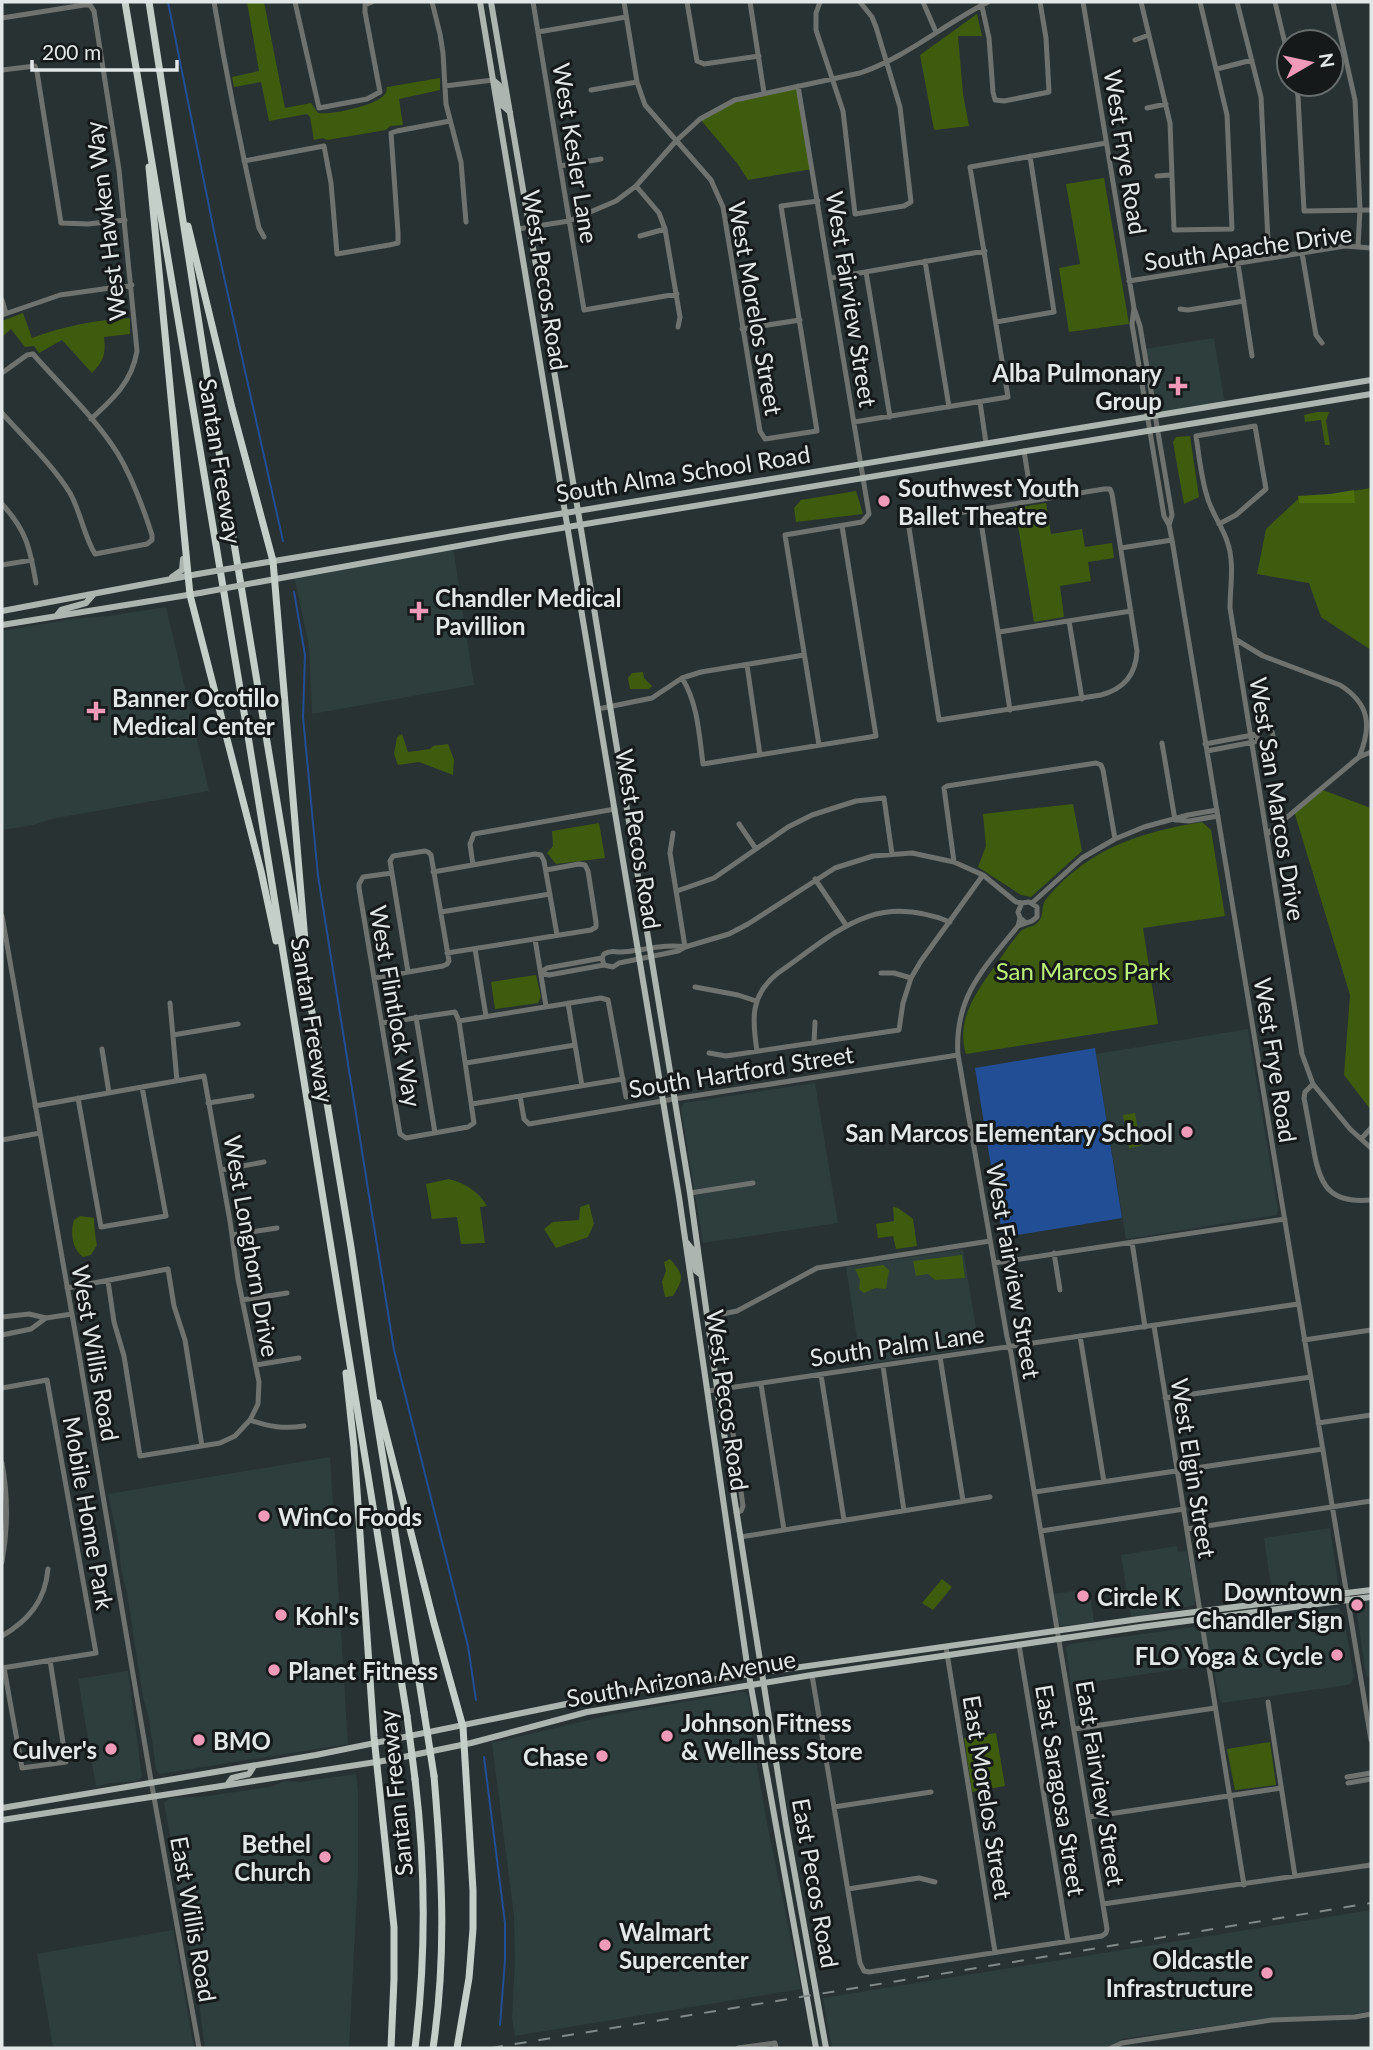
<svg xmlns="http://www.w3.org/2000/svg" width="1373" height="2050" font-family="Lato,sans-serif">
<rect width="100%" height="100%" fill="#293232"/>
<path fill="#2d3e3d" d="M 1214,338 L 1225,404 L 1156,415 L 1144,349 Z
M 453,547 L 474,685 L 312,714 L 309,646 L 294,576 Z
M 166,607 L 209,791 L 51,819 L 33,825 L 2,830 L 2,631 L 72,619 L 108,616 Z
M 1248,1029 L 1278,1211 L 1277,1215 L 1126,1239 L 1096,1054 Z
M 815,1083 L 838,1223 L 703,1243 L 681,1108 L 684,1103 Z
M 963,1249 L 979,1347 L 861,1365 L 846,1267 Z
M 330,1457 L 348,1744 L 159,1774 L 156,1769 L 149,1718 L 143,1698 L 127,1592 L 121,1569 L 119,1544 L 108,1494 Z
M 1330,1528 L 1339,1588 L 1334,1591 L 1273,1599 L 1264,1538 Z
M 1177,1546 L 1178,1552 L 1187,1551 L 1195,1600 L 1194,1605 L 1167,1611 L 1131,1617 L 1121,1555 Z
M 1089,1589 L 1094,1622 L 1061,1626 L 1058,1621 L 1054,1594 Z
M 1371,1600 L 1371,1679 L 1366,1676 L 1356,1607 L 1359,1602 Z
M 1338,1608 L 1343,1614 L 1354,1676 L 1351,1684 L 1347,1685 L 1222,1703 L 1219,1699 L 1213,1664 L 1071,1685 L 1066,1648 L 1070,1644 L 1194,1627 L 1198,1631 L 1208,1629 L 1212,1625 Z
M 128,1671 L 142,1777 L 138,1781 L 109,1783 L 96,1787 L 78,1679 Z
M 740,1692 L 744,1692 L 748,1696 L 751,1714 L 750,1726 L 766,1818 L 801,1989 L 515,2036 L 512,2018 L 515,1962 L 514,1916 L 492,1743 L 610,1715 Z
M 356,1774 L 358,1792 L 358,1873 L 349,2048 L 205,2048 L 195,1973 L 189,1942 L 183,1923 L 172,1862 L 171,1840 L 164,1803 L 170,1798 L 201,1797 L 270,1787 L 285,1781 L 300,1782 Z
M 1371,1910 L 1371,2011 L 1353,2014 L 1270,2018 L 1121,2039 L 1122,2048 L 832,2048 L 823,1998 Z
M 173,1930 L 194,2048 L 53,2048 L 37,1954 Z"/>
<path fill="#3f5b0d" d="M 247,2 L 264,2 L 285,108 L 311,103 L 318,113 C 331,115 372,106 382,97 C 387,92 386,93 387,87 L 440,78 L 440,90 L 399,99 L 403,125 L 390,126 L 386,130 L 327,140 L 323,138 L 314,140 L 310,117 L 307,114 L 269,121 L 261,82 L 234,87 L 232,77 L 259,71 Z
M 977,14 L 982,36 L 958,36 L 963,94 L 969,126 L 934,130 L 920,55 Z
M 798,86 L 812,169 L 748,180 L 737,163 L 700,119 L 735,100 Z
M 1104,178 L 1129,324 L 1069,332 L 1059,268 L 1080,264 L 1066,184 Z
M 23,313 L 32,338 C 64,326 96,320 130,318 L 130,334 L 104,337 C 106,353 104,361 92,373 L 62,340 L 39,353 L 34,346 L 25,347 L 11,329 L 2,337 L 2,321 Z
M 1317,412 L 1329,412 L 1326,421 L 1330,445 L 1325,445 L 1321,420 L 1305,422 L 1304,415 Z
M 1190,436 L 1199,497 L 1184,504 L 1173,442 L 1176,437 Z
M 1371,488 L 1371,650 L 1321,617 L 1309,583 L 1257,574 L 1266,529 L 1297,500 Z
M 856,491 L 863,514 L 796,522 L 794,508 L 801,500 Z
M 1046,503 L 1051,534 L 1082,529 L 1085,547 L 1112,543 L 1114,558 L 1088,562 L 1091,581 L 1060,586 L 1064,617 L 1034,622 L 1015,508 Z
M 643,672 L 644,678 L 652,686 L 649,689 L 630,689 L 628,678 L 632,673 Z
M 402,734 L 408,752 L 430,749 L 433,746 L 448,744 L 454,760 L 453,775 L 419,762 L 398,765 L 394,754 L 397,737 Z
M 1320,789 L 1371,808 L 1371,1110 L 1344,1075 L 1350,995 L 1294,811 Z
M 1073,804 L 1082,851 L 1031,897 L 1021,895 L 978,867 L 986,846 L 983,814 Z
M 1202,822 L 1211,830 L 1225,916 L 1143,928 L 1158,1024 L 966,1054 C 955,1019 978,989 998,962 C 1005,952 1012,941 1020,932 C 1025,926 1033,928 1038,922 C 1045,915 1040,905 1047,898 C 1089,848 1141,832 1202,822 Z
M 599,823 L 605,858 L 556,864 L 547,853 L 553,846 L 552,831 Z
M 536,975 L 541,997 L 538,1003 L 495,1009 L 491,982 Z
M 1135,1113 L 1141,1146 L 1129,1148 L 1123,1115 Z
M 449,1179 C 464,1183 479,1191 487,1206 L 480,1207 L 485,1243 L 461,1244 L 457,1217 L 432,1219 L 426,1184 Z
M 589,1204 L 594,1224 L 588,1237 L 556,1248 L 544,1229 L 553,1222 L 579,1220 L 580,1207 Z
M 893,1207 L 898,1208 L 913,1219 L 917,1246 L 896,1249 L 893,1236 L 878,1238 L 876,1224 L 894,1221 Z
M 80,1216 L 94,1218 C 94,1227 95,1236 97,1245 L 91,1255 L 83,1257 C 72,1249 70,1233 74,1220 Z
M 962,1255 L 965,1278 L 935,1280 L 928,1274 L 916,1276 L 913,1261 Z
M 670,1259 C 684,1275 684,1278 673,1296 L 665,1297 L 662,1282 L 666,1271 L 664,1262 Z
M 883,1265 L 889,1270 L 886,1289 L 875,1288 L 864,1293 L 859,1289 L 860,1280 L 855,1269 Z
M 942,1579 L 952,1587 L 933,1610 L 922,1603 Z
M 996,1733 L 1005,1786 L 972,1792 L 964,1738 Z
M 1270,1742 L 1276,1785 L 1235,1790 L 1227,1749 Z"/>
<path fill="#4c6f0a" d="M 1354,490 L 1355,503 L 1299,503 L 1298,496 L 1330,494 Z"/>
<path fill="#214e95" d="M 1095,1048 L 1122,1218 L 1006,1237 L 1002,1234 L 975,1068 Z"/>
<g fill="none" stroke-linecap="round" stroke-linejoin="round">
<path stroke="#214e95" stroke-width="2" d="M 168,2 L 216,241 L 283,541
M 294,592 L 305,655 L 303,717 L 318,876 L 368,1189 L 394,1350 L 468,1646 L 476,1700
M 484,1757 L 505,1923 L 505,1960 L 500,2025"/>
<path stroke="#6f7370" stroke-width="5" d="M 214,2 C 227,78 242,153 259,228 L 264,237
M 295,2 L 319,108 L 367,99 L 380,92 L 365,12 L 365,5 L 372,2
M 432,2 L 440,34 L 443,53 L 446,104 L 461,162 L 466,222
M 533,2 L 584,310 L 677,294
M 624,2 L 637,82 L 645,105 L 711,180 L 723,207 L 760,431 L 765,439 L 817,431 L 781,206 L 818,201
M 687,2 L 697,61 L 704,64 L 759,56
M 750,2 L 764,93
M 820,2 L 816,13 L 816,30 L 843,111 L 855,214 L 904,206 L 911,202 L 900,107 L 876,27 L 872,17 L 860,2
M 923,2 L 936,32
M 981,2 L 989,38 L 993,92 L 995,100 L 1004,101 L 1049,92 L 1046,38 L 1040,2
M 1083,2 L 1134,308 L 1140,326 L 1172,515 L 1169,525
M 1141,2 L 1170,123 L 1174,230 L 1232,229 L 1227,115 L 1200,2
M 1237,2 L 1261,97 L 1268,241 L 1272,258
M 1275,2 L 1289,60
M 1333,2 L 1355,100 L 1360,210 L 1358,246
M 2,18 L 84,5 L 90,5 L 94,11 L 119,170 L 137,351 C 132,382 113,399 91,419
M 538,32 L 626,17
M 1135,40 L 1149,35
M 1217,69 L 1252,60
M 2,70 L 35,66 L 37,72 L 61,223 L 88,224 L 125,220
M 1295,84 L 1298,96 L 1304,211 L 1371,210
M 445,86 L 493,80
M 798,86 L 869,514 L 862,522 L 785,535 L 819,745
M 591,90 L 637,82
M 1147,108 L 1166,104
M 244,161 L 324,146 L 331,183 L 337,254 L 389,245 L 398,243 L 398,233 L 391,133 L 397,131 L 450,121
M 560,166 L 601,159
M 1157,176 L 1171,175
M 636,186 L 659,213 L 665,229 L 680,317 L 678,327
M 518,229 L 569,221 L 616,201 L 636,186 L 676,141 L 700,119 L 735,100 L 860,73 C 907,57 944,24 988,2
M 640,236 L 665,229
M 1302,253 L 1316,335 L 1322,343
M 925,261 L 949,407
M 1238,264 L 1252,356
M 866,272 L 890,417
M 831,278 L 985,251
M 1129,281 L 1345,246 L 1371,248
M 2,300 L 6,313
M 1134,308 L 1132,324 L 1164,516 L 1169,525 L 1172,540 L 1371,1740
M 1180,309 L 1188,310 L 1244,301
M 2,315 L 60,295 L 132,285
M 996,322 L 1054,312 L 1030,156
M 742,329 L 800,320
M 2,373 L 27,355 L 33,354 C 61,386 95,417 118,454 C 133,479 143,507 152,535 L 152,540 L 147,544 L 95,554 C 84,536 81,513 70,493 C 52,464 24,438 2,413
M 980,402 L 986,443
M 854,422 L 1008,397 L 970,167 L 1106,143
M 1024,451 L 1032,501
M 1104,489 L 1110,489 L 1112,494 L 1137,651 C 1136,674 1124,689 1101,695 L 939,720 L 909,528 L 910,521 Z
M 2,504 C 27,531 30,549 36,583
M 979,509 L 1010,710
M 1219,524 L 1236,515 L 1266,489 L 1255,426 L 1196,436 C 1199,455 1201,477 1207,496 C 1211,512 1222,526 1227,541 C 1235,563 1230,586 1230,608 L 1302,1054 L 1313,1084 L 1350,1129 L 1371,1148
M 1121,548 L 1172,540
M 2,565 L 32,560
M 1069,621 L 1082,699
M 999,632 L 1131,611
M 1235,639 L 1263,656 L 1340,685 C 1370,704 1372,726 1359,757 L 1267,834
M 747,665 L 760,755
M 682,678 C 698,704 699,734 703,764 L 876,736 L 842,526
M 598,709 L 652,698 L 682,678 L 701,672 L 804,655
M1257 736a8 8 0 1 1 16 0a8 8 0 1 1-16 0Z
M 1162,743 L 1175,820
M 1205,744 L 1258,734
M 1207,751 L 1259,741
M 1359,757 L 1371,752
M 1178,820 L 1189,821 L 1218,816
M 739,824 L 756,849
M 673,833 L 670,853 L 685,947
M 954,862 L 944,788 L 947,786 L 1096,763 L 1101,765 L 1103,770 L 1115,839
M 473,865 L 470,844 L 474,834 L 615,809
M 433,872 L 535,854 L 541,855 L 544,861 L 557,935
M 815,879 L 846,925
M 677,891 L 714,878 L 788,827 L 812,815 L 856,801 L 884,798 L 892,854
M 1032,903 L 1082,858 L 1115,839 L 1144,827 L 1188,815 L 1217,810
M 441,912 L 550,894
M 2,916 L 79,1354 L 150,1775 L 199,2048
M 1018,926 L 1032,921 L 1037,917 L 1037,907 L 1029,902 L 1022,903 L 1018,912 L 1020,918 L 1025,922
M 535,939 L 546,1006
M 685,947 C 667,943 640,951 621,952 C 613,952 611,950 604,954 L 602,958 L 604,965 L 613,967 L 619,963 L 678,951 L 685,947 L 729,934 L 748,924 L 835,868 L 873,856 L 912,853 L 954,862 L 983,875 L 1016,902 L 1022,903
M 475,949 L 486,1016
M 447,953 L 591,930 L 596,927 L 596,922 L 588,871 L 585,865 L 579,864 L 546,870
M 541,972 L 547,968 L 602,958
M 541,973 L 549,975 L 604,965
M 881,973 L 894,973 L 911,978
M 374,978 L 443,966 L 447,964 L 449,961 L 431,855 L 428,852 L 425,851 L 393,856 L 390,861 L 408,972
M 695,987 L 738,995 L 756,1001
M 170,1003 L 177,1081
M 568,1003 L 582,1086
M 416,1017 L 435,1133
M 459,1021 L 601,998 L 608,1000 L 626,1097
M 382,1023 L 455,1012 L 459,1021 L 474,1123 L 468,1127 L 406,1138 L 400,1134 L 359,888 L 359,884 L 363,877 L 392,873
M 173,1035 L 238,1024
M 814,1043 L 815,1022
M 102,1049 L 109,1093
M 757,1051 C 752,1019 750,995 778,973 C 837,932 874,891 950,922
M 709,1053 L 726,1056 L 899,1030 L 903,1003 L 911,978 L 921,961 L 983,875
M 466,1063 L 575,1045
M 1313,1084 L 1305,1092 L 1304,1098 C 1307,1114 1310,1130 1313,1146 C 1319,1184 1328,1204 1371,1200
M 520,1096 L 524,1119 L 529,1124 L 674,1099 L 958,1055
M 78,1098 L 101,1227 L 166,1216 L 142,1087
M 208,1103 L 252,1096
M 472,1104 L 623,1079
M 35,1106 L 204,1076 L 230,1221 L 238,1279 L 259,1382 L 258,1404 L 250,1420 L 235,1436 L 220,1443 L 140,1456 L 124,1356 L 114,1322 L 108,1281
M 1361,1139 L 1371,1128
M 2,1140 L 40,1133
M 221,1170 L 264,1162
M 690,1193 L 753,1183
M 232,1235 L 277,1228
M 1132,1242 L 1145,1327
M 1054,1253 L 1060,1290
M 994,1263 L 1285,1219
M 67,1288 L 168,1269 L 174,1306 L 185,1340 L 202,1446
M 242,1300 L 287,1293
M 2,1317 L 29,1314 L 46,1318 L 72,1314
M 708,1317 L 737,1311 L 817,1268 L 990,1241
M 1154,1326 L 1244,1885
M 2,1335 L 31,1329 L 46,1318
M 1080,1336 L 1104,1482
M 1304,1340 L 1371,1330
M 940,1357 L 963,1501
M 256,1365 L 299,1358
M 883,1366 L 904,1511
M 821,1375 L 844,1520
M 761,1384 L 784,1530
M 2,1388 L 47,1380 L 96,1653 L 2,1668
M 727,1389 L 743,1506 L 741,1511 L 736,1513
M 708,1391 L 1298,1304
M 1165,1398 L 1311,1377
M 250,1420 C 269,1427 284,1429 304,1426
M 1318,1423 L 1371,1415
M 2,1463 C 8,1496 8,1529 2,1562
M 1035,1492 L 1323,1449
M 1187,1529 L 1371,1501
M 1041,1531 L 1184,1509
M 740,1537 L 990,1497
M 2,1636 C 29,1620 45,1601 48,1569
M 1019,1645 L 1068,1941
M 946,1647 L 995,1952
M 4,1668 L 22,1768 L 66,1762 L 50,1660
M 812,1675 L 860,1963 L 864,1971 L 869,1972 L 1102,1936 L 1106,1933 L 1107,1929 L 1011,1353 L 1007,1337 L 958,1055 C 954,997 984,968 1018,926 L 1020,918
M 1268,1702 L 1295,1876
M 1074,1729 L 1215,1708
M 1347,1777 L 1371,1773
M 1348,1783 L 1371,1779
M 834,1807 L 931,1792
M 1089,1817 L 1281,1788
M 848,1889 L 919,1878 L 935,1882
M 1103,1904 L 1371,1865
M 738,2048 L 775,2043 L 776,2048
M 1111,2048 L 1122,2043 L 1272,2020 L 1355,2017 L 1371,2014"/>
<path stroke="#adb5b0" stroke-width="6" d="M 480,2 L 679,1197 L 747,1664 L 816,2048
M 491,2 L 578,511 L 690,1193 L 718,1395 L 786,1825 L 826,2048
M 493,80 L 499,85 L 503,106 L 510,112
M 262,563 L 1371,380
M 172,577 L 182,570 L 183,559
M 259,582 L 513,536 L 1371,394
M 2,611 L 198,574
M 57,615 L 61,610 L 86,603 L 93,595
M 2,625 L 200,593
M 687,1243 L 692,1249 L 696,1271 L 701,1275
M 227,1785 L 232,1778 L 249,1774 L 254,1766
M 2,1808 L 316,1755 L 625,1692 L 1139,1619 L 1371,1590
M 2,1820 L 389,1760 L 471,1743 L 587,1712 L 812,1675 L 1140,1627 L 1371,1597"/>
<path stroke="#c5cfc9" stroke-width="7" d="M 125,2 L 249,742 L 407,1716
M 149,2 L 221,465 L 351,1247 L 376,1415 L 424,1712
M 149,167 L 190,595 L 261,871 L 276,941
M 188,226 L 232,408 L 273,561 L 305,941
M 346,1373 L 354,1447 L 374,1737 L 394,1927 L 394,1979 L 391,2048
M 378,1403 L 434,1623 L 463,1727 L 473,1890 L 473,1929 L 469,1978 L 457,2048
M 415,2048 C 426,1958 426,1869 415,1779
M 433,2048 C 447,1954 442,1870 434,1776"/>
<path stroke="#818989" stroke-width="2" stroke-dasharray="12 12" stroke-linecap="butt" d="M 491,2048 L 1371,1903"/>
<path stroke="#adb5b0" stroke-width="6" d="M 198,574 L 262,563
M 200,593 L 259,582"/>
<path stroke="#c5cfc9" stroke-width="7" d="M 424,1712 L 434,1776
M 407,1716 L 415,1779"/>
</g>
<g fill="#ef9ab8" stroke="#151919" stroke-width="2.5">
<path d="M1174.5 375.5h7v7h7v7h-7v7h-7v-7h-7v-7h7z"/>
<circle cx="884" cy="501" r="7"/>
<path d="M415.5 600.5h7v7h7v7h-7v7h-7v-7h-7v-7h7z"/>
<path d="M92.5 700.5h7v7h7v7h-7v7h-7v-7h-7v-7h7z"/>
<circle cx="1187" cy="1132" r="7"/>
<circle cx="264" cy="1516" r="7"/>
<circle cx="1083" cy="1596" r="7"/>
<circle cx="1357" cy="1605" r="7"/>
<circle cx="281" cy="1615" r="7"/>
<circle cx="1337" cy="1655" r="7"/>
<circle cx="274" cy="1670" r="7"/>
<circle cx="667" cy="1736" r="7"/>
<circle cx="199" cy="1740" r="7"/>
<circle cx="111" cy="1749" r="7"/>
<circle cx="602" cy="1756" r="7"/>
<circle cx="325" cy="1857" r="7"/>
<circle cx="605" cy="1945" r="7"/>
<circle cx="1267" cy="1973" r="7"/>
</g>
<g text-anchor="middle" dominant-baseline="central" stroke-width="6" stroke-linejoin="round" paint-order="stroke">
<g font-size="24" fill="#e2e8e8" stroke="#151919">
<text transform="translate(1126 152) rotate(81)">West Frye Road</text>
<text transform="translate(576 153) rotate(81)">West Kesler Lane</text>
<text transform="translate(105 221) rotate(-97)">West Hawken Way</text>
<text transform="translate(1248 247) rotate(-8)">South Apache Drive</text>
<text transform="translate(546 280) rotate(81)">West Pecos Road</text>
<text transform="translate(852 299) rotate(81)">West Fairview Street</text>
<text transform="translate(756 308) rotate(80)">West Morelos Street</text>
<text transform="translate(221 461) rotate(81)">Santan Freeway</text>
<text transform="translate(683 473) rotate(-9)">South Alma School Road</text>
<text transform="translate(1278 799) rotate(81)">West San Marcos Drive</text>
<text transform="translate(639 839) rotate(81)">West Pecos Road</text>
<text transform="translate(396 1006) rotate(80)">West Flintlock Way</text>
<text transform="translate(313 1020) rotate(81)">Santan Freeway</text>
<text transform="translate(1276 1060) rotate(81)">West Frye Road</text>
<text transform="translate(741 1071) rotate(-9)">South Hartford Street</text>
<text transform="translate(252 1246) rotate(80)">West Longhorn Drive</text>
<text transform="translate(1014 1271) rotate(80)">West Fairview Street</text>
<text transform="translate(897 1345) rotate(-8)">South Palm Lane</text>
<text transform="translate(96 1353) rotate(80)">West Willis Road</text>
<text transform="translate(728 1400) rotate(82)">West Pecos Road</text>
<text transform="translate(1194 1468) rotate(81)">West Elgin Street</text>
<text transform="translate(89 1513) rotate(80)">Mobile Home Park</text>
<text transform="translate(681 1678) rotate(-10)">South Arizona Avenue</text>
<text transform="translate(1101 1783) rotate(81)">East Fairview Street</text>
<text transform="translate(1061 1790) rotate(81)">East Saragosa Street</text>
<text transform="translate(395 1793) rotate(-96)">Santan Freeway</text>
<text transform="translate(988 1797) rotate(81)">East Morelos Street</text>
<text transform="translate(816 1883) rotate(80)">East Pecos Road</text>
<text transform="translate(194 1919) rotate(80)">East Willis Road</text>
</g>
<g font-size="24" font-weight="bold" fill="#e2e8e8" stroke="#151919" text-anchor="start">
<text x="1162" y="372" text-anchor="end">Alba Pulmonary<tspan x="1162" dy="28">Group</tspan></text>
<text x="898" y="487">Southwest Youth<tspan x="898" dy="28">Ballet Theatre</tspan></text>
<text x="435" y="597">Chandler Medical<tspan x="435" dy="28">Pavillion</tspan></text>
<text x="112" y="697">Banner Ocotillo<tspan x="112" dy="28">Medical Center</tspan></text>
<text x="1173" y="1132" text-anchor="end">San Marcos Elementary School</text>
<text x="278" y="1516">WinCo Foods</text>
<text x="1343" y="1591" text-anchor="end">Downtown<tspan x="1343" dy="28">Chandler Sign</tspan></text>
<text x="1097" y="1596">Circle K</text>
<text x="295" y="1615">Kohl's</text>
<text x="1323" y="1655" text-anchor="end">FLO Yoga &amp; Cycle</text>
<text x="288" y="1670">Planet Fitness</text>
<text x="681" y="1722">Johnson Fitness<tspan x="681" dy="28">&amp; Wellness Store</tspan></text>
<text x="213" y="1740">BMO</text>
<text x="97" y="1749" text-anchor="end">Culver's</text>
<text x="588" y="1756" text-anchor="end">Chase</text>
<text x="311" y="1843" text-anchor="end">Bethel<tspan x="311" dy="28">Church</tspan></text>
<text x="619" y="1931">Walmart<tspan x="619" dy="28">Supercenter</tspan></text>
<text x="1253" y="1959" text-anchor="end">Oldcastle<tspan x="1253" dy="28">Infrastructure</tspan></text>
</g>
<g font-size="24" fill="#bdf07a" stroke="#151919">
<text x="1083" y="970">San Marcos Park</text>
</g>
</g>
<rect width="1373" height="2050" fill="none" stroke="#e2e8e8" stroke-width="7"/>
<g transform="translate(1310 63) rotate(81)"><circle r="33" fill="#151919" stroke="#676c6c" stroke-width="2"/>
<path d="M0-5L12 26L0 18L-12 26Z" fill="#ef9ab8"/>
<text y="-10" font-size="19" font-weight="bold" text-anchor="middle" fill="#e2e8e8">N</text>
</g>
<path d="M32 60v10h145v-10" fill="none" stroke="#e2e8e8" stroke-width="3.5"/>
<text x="42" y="60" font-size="21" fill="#e2e8e8" stroke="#151919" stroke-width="5" paint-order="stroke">200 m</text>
</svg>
